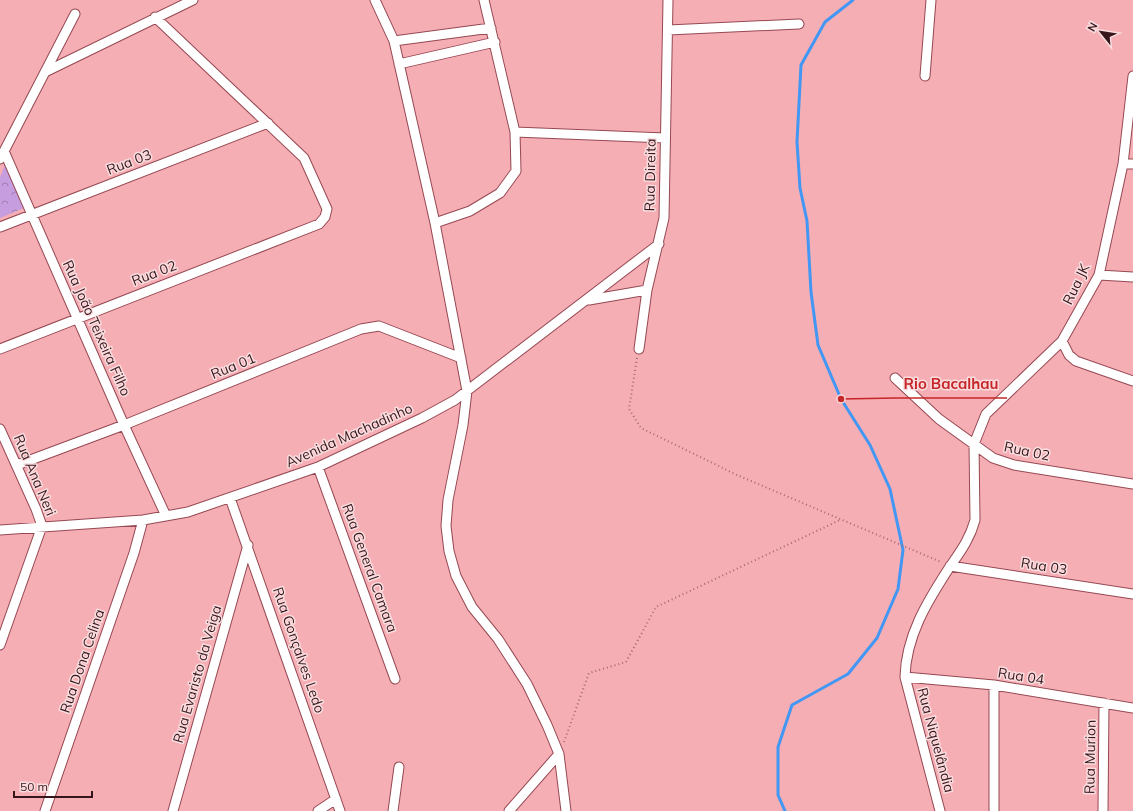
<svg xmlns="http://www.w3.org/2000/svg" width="1133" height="811" font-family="Mulish,sans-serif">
<defs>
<pattern id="park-crowns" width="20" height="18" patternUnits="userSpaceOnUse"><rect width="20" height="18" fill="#c69dde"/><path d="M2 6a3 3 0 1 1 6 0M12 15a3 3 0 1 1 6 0" fill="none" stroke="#a27fb3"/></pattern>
</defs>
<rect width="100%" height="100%" fill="#f6aeb5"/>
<path fill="url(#park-crowns)" d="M 5,165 L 24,208 L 0,218 L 0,177 Z"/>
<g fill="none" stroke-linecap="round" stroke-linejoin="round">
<path stroke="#4297f4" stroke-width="3" d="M 785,811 L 778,795 L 778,747 L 792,705 L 848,674 L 877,638 L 898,589 L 903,550 L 890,489 L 870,445 L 841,399 L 818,345 L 811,292 L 807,221 L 800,188 L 797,142 L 801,65 L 825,22 L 853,0"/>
<defs>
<path id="minor" d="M 375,0 L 394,41 L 435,223 L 467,391 L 463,425 L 448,500 L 446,526 L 449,551 L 456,576 L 472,607 L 498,639 L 527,684 L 547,725 L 559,754 L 566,811
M 668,30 L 799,24
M 394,41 L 491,28
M 399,64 L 495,42
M 45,72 L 75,14
M 925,76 L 931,0
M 515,132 L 665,138
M 4,151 L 124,425 L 166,516
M 0,159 L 45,72 L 193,0
M 1123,164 L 1133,164
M 435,223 L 470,211 L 500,193 L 516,171 L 515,132 L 484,0
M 0,227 L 268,123
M 1099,275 L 1133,277
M 589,300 L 647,290
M 1062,341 L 1069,355 L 1076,361 L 1133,381
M 0,349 L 319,224 L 325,217 L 327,209 L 304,158 L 155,17
M 639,349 L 647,290 L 664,218 L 668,0
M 895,378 L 939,419 L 993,458 L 1014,465 L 1133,484
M 0,429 L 36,509 L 42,526 L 0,645
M 17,465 L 124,425 L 361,329 L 379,326 L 461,358
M 318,467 L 395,679
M 230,498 L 340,811
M 0,530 L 143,520 L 188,512 L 318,467 L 422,418 L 455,400 L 659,244
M 950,566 L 1133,594
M 905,677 L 994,685 L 1133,708
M 994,685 L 994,811
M 45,811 L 134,553 L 143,520
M 173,811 L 248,545
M 318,811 L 336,799
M 393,811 L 399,767
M 509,811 L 559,754
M 940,811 L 905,677 C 906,636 927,602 949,568 C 960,552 970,539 975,520 L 974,444 L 986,414 L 1062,341 L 1099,275 L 1123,164 L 1133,76
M 1103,811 L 1104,703"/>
</defs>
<use href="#minor" stroke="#964852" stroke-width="11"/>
<path stroke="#a26b71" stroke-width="2" stroke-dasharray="1 3" stroke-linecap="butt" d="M 637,358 L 629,409 L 641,428 L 737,475 L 941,562
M 564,742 L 589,673 L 626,662 L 656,607 L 840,520"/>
<use href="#minor" stroke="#fff" stroke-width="9"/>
</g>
<g text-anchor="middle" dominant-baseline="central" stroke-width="3" stroke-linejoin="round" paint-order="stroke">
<g font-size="14" fill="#37161b" stroke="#f9dddf">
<text transform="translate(129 162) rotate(-21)">Rua 03</text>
<text transform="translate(650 175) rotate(-89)">Rua Direita</text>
<text transform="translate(154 273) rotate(-21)">Rua 02</text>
<text transform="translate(1076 284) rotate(-64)">Rua JK</text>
<text transform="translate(97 328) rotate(66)">Rua João Teixeira Filho</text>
<text transform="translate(233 366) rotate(-22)">Rua 01</text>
<text transform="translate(349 435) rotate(-24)">Avenida Machadinho</text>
<text transform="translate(1027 451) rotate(12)">Rua 02</text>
<text transform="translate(35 475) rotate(67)">Rua Ana Neri</text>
<text transform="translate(1044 566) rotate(9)">Rua 03</text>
<text transform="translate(370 568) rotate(70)">Rua General Camara</text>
<text transform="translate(299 650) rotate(71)">Rua Gonçalves Ledo</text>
<text transform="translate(82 661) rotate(-71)">Rua Dona Celina</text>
<text transform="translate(197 674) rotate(-74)">Rua Evaristo da Veiga</text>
<text transform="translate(1021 676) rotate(9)">Rua 04</text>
<text transform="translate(936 740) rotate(75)">Rua Niquelândia</text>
<text transform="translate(1090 757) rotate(-89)">Rua Murion</text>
</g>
</g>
<path fill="none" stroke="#c62627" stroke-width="1.5" d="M841 399L896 398H1007"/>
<circle fill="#c62627" stroke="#f9dddf" stroke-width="1.5" cx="841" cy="399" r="4"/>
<g font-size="15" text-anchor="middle" font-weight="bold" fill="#c62627" stroke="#f9dddf" stroke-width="3" stroke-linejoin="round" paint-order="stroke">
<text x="951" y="389">Rio Bacalhau</text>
</g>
<g transform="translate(1101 32) rotate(300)" stroke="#f9dddf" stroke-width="3" paint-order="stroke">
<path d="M0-3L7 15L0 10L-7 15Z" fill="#37161b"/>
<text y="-6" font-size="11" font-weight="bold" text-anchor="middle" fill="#37161b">N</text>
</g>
<path d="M14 791v6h78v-6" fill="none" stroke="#37161b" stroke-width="2"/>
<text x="20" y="791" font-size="12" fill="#37161b" stroke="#f9dddf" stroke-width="3" paint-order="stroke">50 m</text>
</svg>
